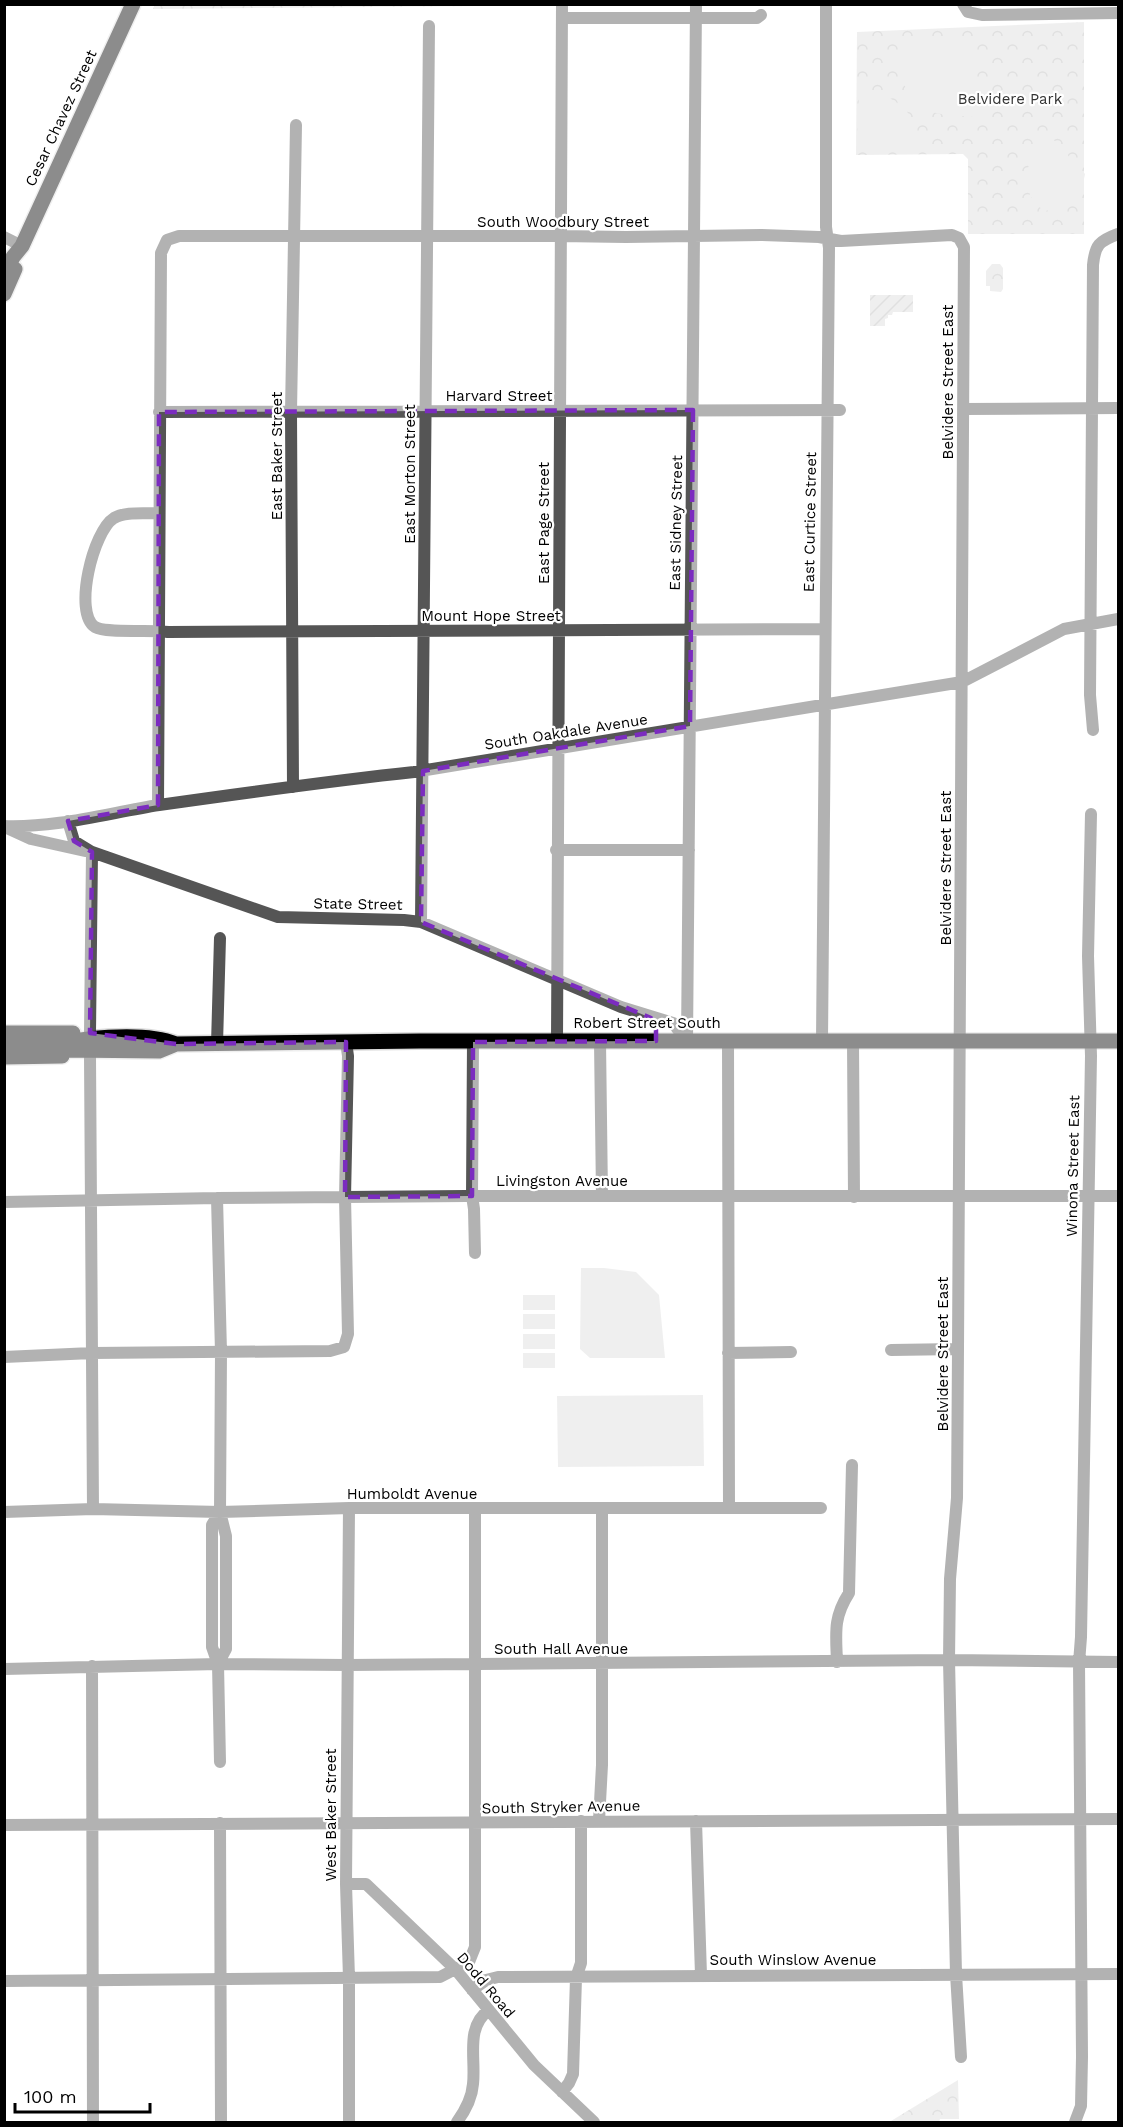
<svg xmlns="http://www.w3.org/2000/svg" width="1123" height="2127" font-family="'Work Sans',sans-serif">
<defs>
<pattern id="park-crowns" width="20" height="18" patternUnits="userSpaceOnUse" patternTransform="scale(1.5)"><rect width="20" height="18" fill="#dcdcdc"/><path d="M2 6a3 3 0 1 1 6 0M12 15a3 3 0 1 1 6 0" fill="none" stroke="#bbb"/></pattern>
<pattern id="garden-furrows" width="10" height="10" patternUnits="userSpaceOnUse" patternTransform="scale(1.5)"><rect width="10" height="10" fill="#dcdcdc"/><path d="M-1 1l2-2M0 10L10 0M9 11l2-2" fill="none" stroke="#bbb"/></pattern>
</defs>
<rect width="100%" height="100%" fill="#fff"/>
<path fill="url(#park-crowns)" d="M 155,5 L 485,4 L 485,6 L 153,9 Z
M 1084,22 L 1084,234 L 968,234 L 968,159 L 963,154 L 856,155 L 857,32 Z
M 992,264 L 1000,264 L 1003,268 L 1003,289 L 1001,292 L 990,291 L 990,286 L 986,286 L 986,271 Z
M 958,2080 L 959,2119 L 940,2119 L 939,2122 L 825,2122 L 825,2121 L 891,2121 Z"/>
<path fill="url(#garden-furrows)" d="M 870,295 L 913,295 L 913,312 L 893,312 L 892,315 L 888,315 L 888,318 L 885,319 L 885,326 L 870,326 Z"/>
<path fill="#dcdcdc" d="M 899,38 L 966,38 L 975,48 L 975,117 C 911,116 900,100 899,38 Z
M 859,94 L 885,95 L 905,108 L 917,129 L 918,148 L 864,147 L 857,141 Z
M 1052,138 L 1085,174 L 1081,193 L 1044,212 L 1030,196 L 1027,172 L 1033,150 Z
M 581,1268 L 604,1268 L 636,1272 L 659,1295 L 665,1358 L 590,1358 L 580,1349 Z
M 523,1295 L 555,1295 L 555,1310 L 523,1310 Z
M 523,1314 L 555,1314 L 555,1329 L 523,1329 Z
M 523,1334 L 555,1334 L 555,1349 L 523,1349 Z
M 523,1353 L 555,1353 L 555,1368 L 523,1368 Z
M 703,1395 L 704,1466 L 558,1467 L 557,1396 Z"/>
<g fill="none" stroke-linecap="round" stroke-linejoin="round">
<defs>
<path id="major" d="M 4,276 L 13,257 L 22,246 L 133,4
M 4,294 L 15,269
M 4,1033 L 73,1033
M 4,1046 L 42,1046 L 69,1050 L 159,1051 L 176,1044
M 42,1046 C 80,1039 140,1030 176,1044 L 420,1041 L 1118,1041
M 4,1057 L 62,1056"/>
</defs>
<use href="#major" stroke="#dbdbdb" stroke-width="18"/>
<path stroke="#555" stroke-width="12" d="M 963,4 L 968,12 L 982,15 L 1118,13
M 562,18 L 757,18 L 761,15
M 4,237 L 22,246
M 963,409 L 1118,408
M 159,412 L 840,410
M 159,513 C 145,514 126,511 114,518 C 93,531 73,613 95,627 C 107,634 151,629 168,632 L 824,629
M 1093,730 L 1090,695 L 1093,265 C 1095,245 1099,241 1118,234
M 293,787 L 291,412 L 296,125
M 158,805 L 161,253 L 167,240 L 179,236 L 560,236 L 626,237 L 761,235 L 819,237 L 841,241 L 952,235 L 959,238 L 964,247 L 958,1349 L 957,1498 L 950,1579 L 949,1660 L 956,1974 L 961,2057
M 68,821 L 74,841 L 92,852 L 278,917 L 404,920 L 421,922 L 621,1007 L 673,1023 L 687,1042
M 4,826 C 56,828 108,813 159,805 C 244,793 329,781 414,772 L 962,682 L 1064,629 L 1118,619
M 7,828 L 31,839 L 85,851
M 556,850 L 689,850
M 421,922 L 429,26
M 90,1033 L 92,852
M 557,1041 L 562,4
M 600,1041 L 602,1196
M 728,1041 L 729,1507
M 822,1041 L 829,248 L 826,227 L 826,4
M 853,1041 L 854,1197
M 473,1042 L 472,1196 L 474,1209 L 475,1253
M 687,1042 L 696,4
M 217,1044 L 220,938
M 90,1056 L 93,1509
M 217,1198 L 221,1352 L 220,1512 L 226,1536 L 226,1649 L 218,1664
M 4,1202 L 217,1198 L 466,1196 L 1118,1196
M 891,1350 L 958,1349
M 728,1353 L 791,1352
M 4,1357 L 92,1353 L 330,1351 L 344,1347 L 348,1334 L 345,1197 L 348,1056 L 346,1042
M 4,1512 L 93,1509 L 220,1512 L 349,1508 L 821,1508
M 837,1662 C 836,1633 833,1618 849,1593 L 852,1465
M 92,1666 L 93,2122
M 4,1669 L 218,1664 L 347,1665 L 949,1660 L 1118,1662
M 220,1762 L 218,1664 L 212,1647 L 212,1525 L 220,1512
M 599,1821 L 602,1765 L 602,1508
M 696,1821 L 701,1975
M 220,1823 L 221,2122
M 4,1825 L 1118,1819
M 346,1884 L 366,1884 L 456,1970 L 534,2065 L 594,2122
M 4,1981 L 440,1977 L 469,1962 L 475,1947 L 475,1509
M 472,1990 L 486,1980 L 498,1977 L 1118,1974
M 562,2092 L 569,2083 L 573,2074 L 576,1978 L 581,1963 L 581,1821
M 349,2122 L 349,1978 L 346,1884 L 349,1508
M 457,2122 C 465,2111 472,2098 473,2084 C 476,2058 465,2027 489,2010
M 1075,2122 L 1081,2106 L 1082,2057 L 1079,1663 L 1081,1637 L 1091,1056 L 1088,956 L 1091,814"/>
<use href="#major" stroke="#000" stroke-width="15"/>
</g>
<path d="M0 0H1123V2127H0ZM 693,410 L 690,726 L 423,771 L 421,922 L 651,1018 L 656,1030 L 656,1041 L 473,1042 L 472,1196 L 345,1197 L 346,1042 L 176,1044 L 90,1033 L 92,852 L 74,841 L 68,821 L 158,805 L 159,412 Z" fill="#fff" fill-opacity=".55" fill-rule="evenodd"/>
<path fill="none" stroke="#7b2cbf" stroke-width="4.5" stroke-dasharray="12 8" stroke-linejoin="round" d="M 693,410 L 690,726 L 423,771 L 421,922 L 651,1018 L 656,1030 L 656,1041 L 473,1042 L 472,1196 L 345,1197 L 346,1042 L 176,1044 L 90,1033 L 92,852 L 74,841 L 68,821 L 158,805 L 159,412 Z"/>
<g text-anchor="middle" dominant-baseline="central" stroke-width="4.5" stroke-linejoin="round" paint-order="stroke">
<g font-size="15" fill="#333" stroke="#fff">
<text x="1010" y="99">Belvidere Park</text>
</g>
<g font-size="15" fill="#000" stroke="#fff">
<text transform="translate(61 118) rotate(-65)">Cesar Chavez Street</text>
<text x="563" y="222">South Woodbury Street</text>
<text transform="translate(948 382) rotate(-90)">Belvidere Street East</text>
<text x="499" y="396">Harvard Street</text>
<text transform="translate(277 456) rotate(-90)">East Baker Street</text>
<text transform="translate(410 474) rotate(-90)">East Morton Street</text>
<text transform="translate(810 522) rotate(-89)">East Curtice Street</text>
<text transform="translate(544 523) rotate(-90)">East Page Street</text>
<text transform="translate(676 523) rotate(-89)">East Sidney Street</text>
<text x="491" y="616">Mount Hope Street</text>
<text transform="translate(566 732) rotate(-9)">South Oakdale Avenue</text>
<text transform="translate(946 868) rotate(-90)">Belvidere Street East</text>
<text transform="translate(358 904) rotate(1)">State Street</text>
<text x="647" y="1023">Robert Street South</text>
<text transform="translate(1073 1166) rotate(-89)">Winona Street East</text>
<text x="562" y="1181">Livingston Avenue</text>
<text transform="translate(943 1354) rotate(-90)">Belvidere Street East</text>
<text x="412" y="1494">Humboldt Avenue</text>
<text x="561" y="1649">South Hall Avenue</text>
<text transform="translate(561 1807) rotate(-1)">South Stryker Avenue</text>
<text transform="translate(331 1815) rotate(-90)">West Baker Street</text>
<text x="793" y="1960">South Winslow Avenue</text>
<text transform="translate(486 1985) rotate(50)">Dodd Road</text>
</g>
</g>
<rect width="1123" height="2127" fill="none" stroke="#000000" stroke-width="12"/>
<path d="M15 2103v9h135v-9" fill="none" stroke="#000000" stroke-width="3"/>
<text x="24" y="2103" font-size="18" fill="#000000" stroke="#ffffff" stroke-width="4.5" paint-order="stroke">100 m</text>
</svg>
